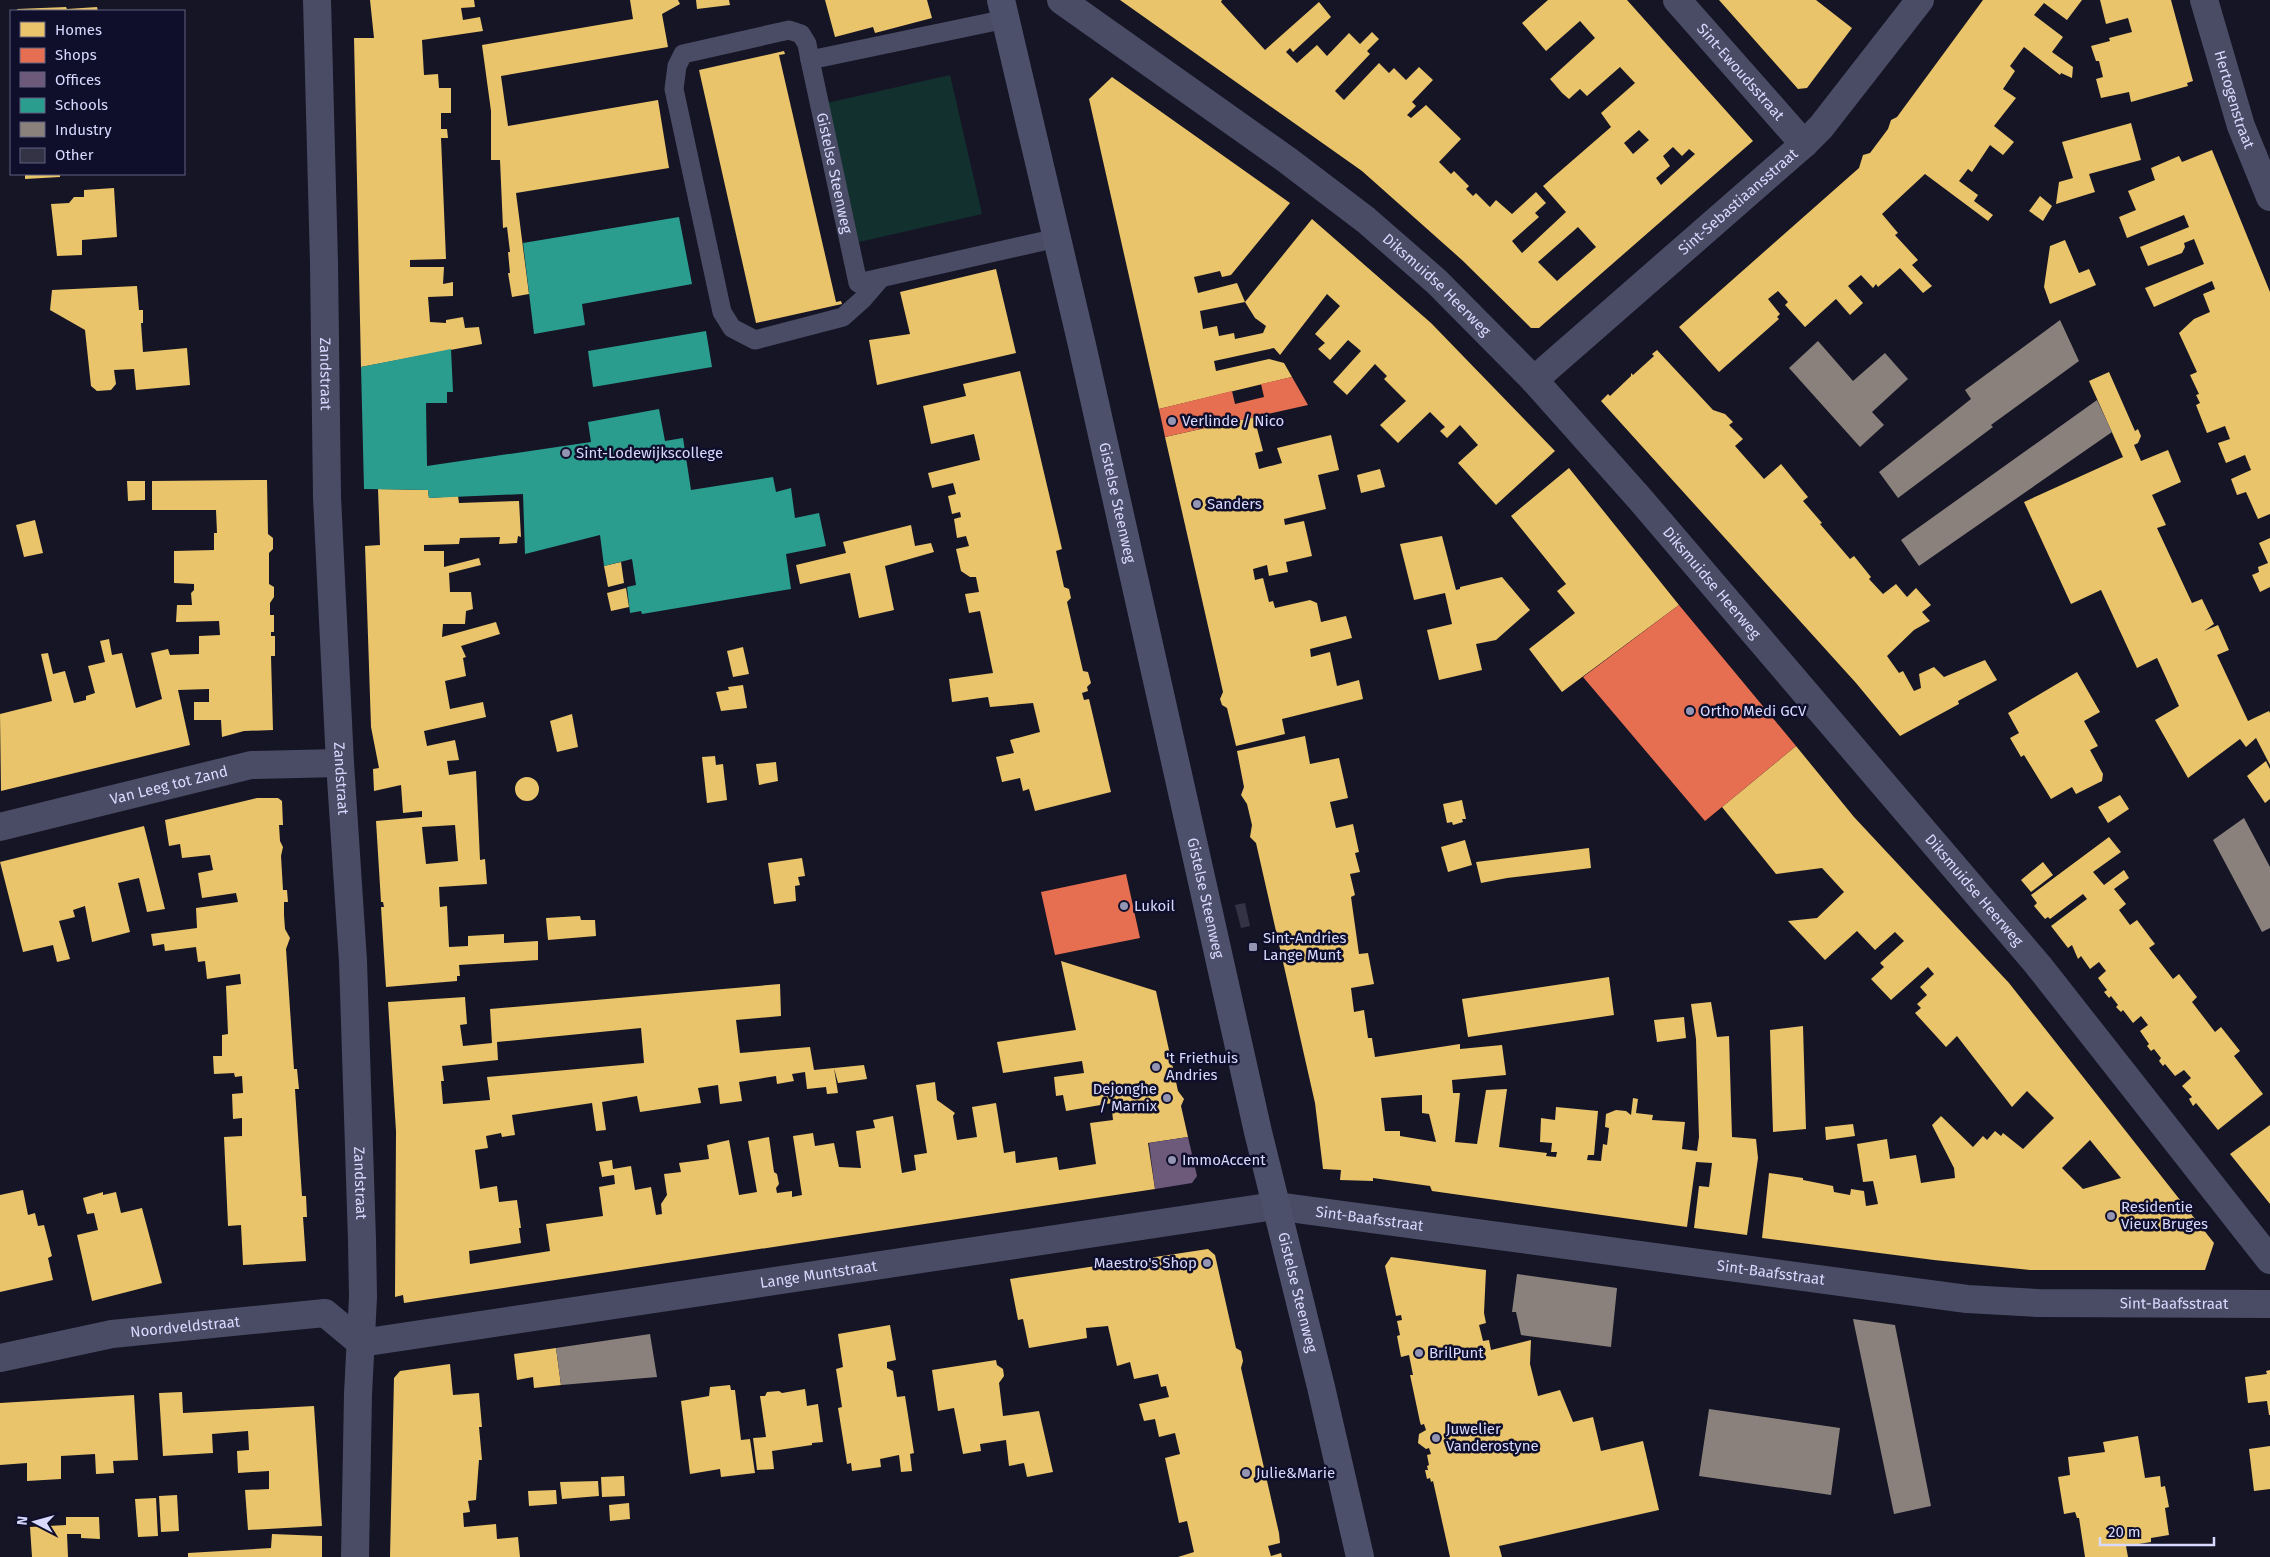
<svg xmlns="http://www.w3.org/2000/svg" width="2270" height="1557" font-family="'Fira Sans',sans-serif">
<rect width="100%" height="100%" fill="#161525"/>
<path fill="#12312e" d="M 950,75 L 982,214 L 859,242 L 827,103 Z"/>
<path fill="#e9c46a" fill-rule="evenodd" d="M 370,0 L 474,0 L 475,7 L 461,8 L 463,20 L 480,17 L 483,31 L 422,40 L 424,75 L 438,74 L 439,88 L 451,88 L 451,113 L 441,113 L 441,129 L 447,129 L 448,138 L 441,138 L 446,259 L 410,260 L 410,267 L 444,267 L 443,284 L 453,282 L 453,296 L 428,297 L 430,322 L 446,323 L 446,320 L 463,317 L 465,328 L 479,327 L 482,344 L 361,367 L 354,38 L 374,38 Z
M 630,0 L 678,0 L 680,4 L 662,14 L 668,47 L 501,76 L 508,126 L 658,100 L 669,168 L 516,193 L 529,294 L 512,297 L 508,273 L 510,273 L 508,252 L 510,252 L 507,227 L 503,228 L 500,160 L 491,160 L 491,111 L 482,45 L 633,19 Z
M 696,0 L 729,0 L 730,5 L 697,9 Z
M 825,0 L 927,0 L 932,18 L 875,33 L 873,27 L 835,37 Z
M 1120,0 L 1222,0 L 1221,2 L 1265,50 L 1319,2 L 1331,17 L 1293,52 L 1290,48 L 1286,52 L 1297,63 L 1317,45 L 1327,56 L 1349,33 L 1360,44 L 1372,32 L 1379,39 L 1367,51 L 1370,54 L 1335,91 L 1344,100 L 1379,63 L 1389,73 L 1394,68 L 1406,80 L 1419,67 L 1433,80 L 1412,102 L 1416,106 L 1407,115 L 1411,118 L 1426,105 L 1461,139 L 1439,162 L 1451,174 L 1454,171 L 1469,186 L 1466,189 L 1473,196 L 1476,193 L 1490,207 L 1496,200 L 1512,214 L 1536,192 L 1546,203 L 1535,213 L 1539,217 L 1512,241 L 1522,253 L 1566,212 L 1543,186 L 1611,127 L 1601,113 L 1635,83 L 1620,67 L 1587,96 L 1580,89 L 1569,99 L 1562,93 L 1550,79 L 1595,38 L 1580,21 L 1546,51 L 1522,23 L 1548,0 L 1627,0 L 1753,141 L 1539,328 L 1531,328 L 1462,260 L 1362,171 ZM 1639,130 L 1649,140 L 1633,154 L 1624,143 ZM 1673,147 L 1682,156 L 1689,149 L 1695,154 L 1661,185 L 1656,178 L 1670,166 L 1663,156 ZM 1578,227 L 1596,247 L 1557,281 L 1538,262 Z
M 1719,0 L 1816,0 L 1852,28 L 1807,88 L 1798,89 Z
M 1983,0 L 2082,0 L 2067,20 L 2044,3 L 2034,15 L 2063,37 L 2052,52 L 2073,67 L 2072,78 L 2061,73 L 2060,75 L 2024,47 L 2010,66 L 2015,71 L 2003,89 L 2016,98 L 1994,126 L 2014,142 L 2003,155 L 1990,145 L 1972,172 L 1968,169 L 1959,181 L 1978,195 L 1974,201 L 1993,215 L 1988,221 L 1925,174 L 1882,214 L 1898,233 L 1895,235 L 1918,260 L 1912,265 L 1932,286 L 1923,293 L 1900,268 L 1878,287 L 1876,284 L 1873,288 L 1861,275 L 1848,286 L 1863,303 L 1850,315 L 1836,299 L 1805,327 L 1785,305 L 1788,302 L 1778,291 L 1768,299 L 1780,314 L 1777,317 L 1779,319 L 1719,372 L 1679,327 L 1859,168 L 1863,155 L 1870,153 L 1888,129 L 1891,120 L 1897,117 Z
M 2100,0 L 2171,0 L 2193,81 L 2187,83 L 2188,86 L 2131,102 L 2129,92 L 2101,98 L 2096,79 L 2103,77 L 2099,61 L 2096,61 L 2091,46 L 2110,41 L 2109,38 L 2132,32 L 2128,18 L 2106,24 Z
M 66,7 L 67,9 L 97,7 L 98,11 L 17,11 L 17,9 Z
M 784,51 L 785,54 L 779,55 L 836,302 L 841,301 L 842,304 L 756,323 L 699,70 Z
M 1112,77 L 1290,203 L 1231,275 L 1222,277 L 1220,271 L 1194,277 L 1198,293 L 1237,283 L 1245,302 L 1200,311 L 1203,329 L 1217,326 L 1219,336 L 1234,333 L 1235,339 L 1263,333 L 1266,326 L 1255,318 L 1245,302 L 1312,219 L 1431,323 L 1555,451 L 1496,505 L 1458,463 L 1478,445 L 1460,425 L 1447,438 L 1440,431 L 1445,427 L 1430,412 L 1398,443 L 1380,425 L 1406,401 L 1384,379 L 1387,376 L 1375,364 L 1347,395 L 1333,382 L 1361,351 L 1348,340 L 1330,360 L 1318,349 L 1325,343 L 1315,334 L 1340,306 L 1327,294 L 1280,355 L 1274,348 L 1214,361 L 1216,371 L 1269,359 L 1284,363 L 1292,377 L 1159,409 L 1089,99 Z
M 2131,123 L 2141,160 L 2089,174 L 2095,192 L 2056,204 L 2059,182 L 2073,178 L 2062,142 Z
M 2212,150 L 2270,292 L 2270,514 L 2258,519 L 2246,492 L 2237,495 L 2231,479 L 2251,470 L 2245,455 L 2226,463 L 2218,443 L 2230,439 L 2225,426 L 2207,433 L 2196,405 L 2200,403 L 2196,395 L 2199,394 L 2190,375 L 2197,372 L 2179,333 L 2194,319 L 2210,312 L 2203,294 L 2215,289 L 2212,281 L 2154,307 L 2145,288 L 2204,264 L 2194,239 L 2184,243 L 2185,247 L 2182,253 L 2148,266 L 2140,247 L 2189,227 L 2184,215 L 2127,238 L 2119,217 L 2136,210 L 2128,191 L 2155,180 L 2151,168 L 2179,156 L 2182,162 Z
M 25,174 L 60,174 L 60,177 L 25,179 Z
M 114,188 L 117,237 L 82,240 L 82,255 L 57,256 L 51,204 L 69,203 L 74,197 L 84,197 L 84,190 Z
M 2040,196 L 2052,206 L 2043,221 L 2029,211 Z
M 2065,240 L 2079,273 L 2089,269 L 2096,285 L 2050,304 L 2044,287 L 2050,246 Z
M 996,269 L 1016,353 L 877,385 L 869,340 L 910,334 L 900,292 Z
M 137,286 L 139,310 L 143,310 L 143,323 L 141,323 L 143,352 L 187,348 L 190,385 L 136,390 L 134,369 L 114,370 L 116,384 L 111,390 L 97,391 L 91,386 L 85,330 L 50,310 L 52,290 Z
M 1657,350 L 1713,410 L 1725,414 L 1733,422 L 1729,425 L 1743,439 L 1735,446 L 1764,479 L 1781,464 L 1808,497 L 1803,501 L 1822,523 L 1820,524 L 1850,559 L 1854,556 L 1871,577 L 1867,581 L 1869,579 L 1883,594 L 1896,584 L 1907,597 L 1916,588 L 1931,605 L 1922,612 L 1930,621 L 1914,630 L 1887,656 L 1899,673 L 1903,671 L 1914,691 L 1921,688 L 1919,674 L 1934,667 L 1944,677 L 1985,660 L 1997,680 L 1958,701 L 1959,704 L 1900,736 L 1856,683 L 1601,401 L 1608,394 L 1610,396 L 1631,376 L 1631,373 L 1633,375 L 1654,356 L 1652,354 Z
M 1020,371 L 1062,549 L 1056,551 L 1064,587 L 1069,589 L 1071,598 L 1067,602 L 1083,671 L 1088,672 L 1091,683 L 1087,687 L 1088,691 L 1082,693 L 1084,700 L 1089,699 L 1111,792 L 1035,811 L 1029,789 L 1023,791 L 1020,778 L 1002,782 L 996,757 L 1014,753 L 1010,740 L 1040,732 L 1033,703 L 990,707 L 988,697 L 952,702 L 949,679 L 993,673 L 980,611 L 969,613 L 965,594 L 979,592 L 976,577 L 970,577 L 961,571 L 956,549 L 969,546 L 966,536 L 957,538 L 954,519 L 961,517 L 960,512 L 952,514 L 948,496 L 956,494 L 953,483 L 932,488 L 928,473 L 980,460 L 974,434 L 931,444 L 923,406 L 966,396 L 963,384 Z
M 2109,372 L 2135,431 L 2138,429 L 2141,436 L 2138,443 L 2134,445 L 2141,461 L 2168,450 L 2181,482 L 2152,495 L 2166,525 L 2157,528 L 2192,603 L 2202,599 L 2214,624 L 2204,631 L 2218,625 L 2229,650 L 2217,655 L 2248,721 L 2269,711 L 2270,713 L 2270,765 L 2256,738 L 2246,747 L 2240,739 L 2188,778 L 2155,720 L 2179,706 L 2157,658 L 2137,668 L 2101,590 L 2071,604 L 2024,502 L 2123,457 L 2089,381 Z
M 1254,417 L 1263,451 L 1255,453 L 1259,469 L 1282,463 L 1277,448 L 1331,435 L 1339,470 L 1318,475 L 1326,509 L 1284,519 L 1285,525 L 1304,521 L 1312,556 L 1286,562 L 1288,572 L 1269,576 L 1267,565 L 1253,569 L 1255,580 L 1263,578 L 1269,602 L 1273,601 L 1275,608 L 1310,600 L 1317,603 L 1321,622 L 1346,616 L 1352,638 L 1310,649 L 1311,657 L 1330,652 L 1337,686 L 1359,680 L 1363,699 L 1282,719 L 1285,734 L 1236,746 L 1227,708 L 1222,705 L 1220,699 L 1223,692 L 1165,437 Z
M 1569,468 L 1679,605 L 1562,692 L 1529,649 L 1575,613 L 1557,591 L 1566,584 L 1511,516 Z
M 1380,469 L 1385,487 L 1361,493 L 1357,475 Z
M 267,480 L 268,534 L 273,538 L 273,549 L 269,553 L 269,584 L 274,587 L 274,597 L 270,603 L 270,615 L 274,615 L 274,632 L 271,632 L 271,636 L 275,636 L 275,656 L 271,656 L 273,730 L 244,731 L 222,737 L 221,720 L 194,720 L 194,702 L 209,702 L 209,689 L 178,690 L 190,745 L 1,791 L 0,714 L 52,701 L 41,654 L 48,653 L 53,674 L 65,671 L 74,703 L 86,700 L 86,696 L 95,693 L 88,666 L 105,662 L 100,641 L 109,639 L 112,655 L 122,653 L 136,708 L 162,699 L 151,653 L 168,649 L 170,655 L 199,654 L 199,636 L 220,635 L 219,621 L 176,622 L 177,605 L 192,605 L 191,593 L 194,590 L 194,584 L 174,583 L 174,551 L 214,550 L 214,533 L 217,533 L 216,510 L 152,510 L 152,481 Z
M 127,481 L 145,481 L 145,500 L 128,501 Z
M 378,489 L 428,490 L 429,498 L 458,496 L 459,503 L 519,501 L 521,537 L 518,536 L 517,543 L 499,544 L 500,537 L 460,538 L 459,544 L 424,545 L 424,551 L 444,551 L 444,567 L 479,558 L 481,565 L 449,573 L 450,592 L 471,592 L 473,609 L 466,611 L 465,624 L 443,624 L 442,637 L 496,622 L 500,634 L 461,646 L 466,657 L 463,658 L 466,676 L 445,681 L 450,709 L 483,702 L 486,717 L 424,731 L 427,746 L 455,740 L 459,760 L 447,761 L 449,775 L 476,771 L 480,860 L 485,859 L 487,884 L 439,887 L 440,907 L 447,906 L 449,947 L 468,946 L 468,936 L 504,934 L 504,943 L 538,941 L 538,960 L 459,965 L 460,976 L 457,976 L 457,981 L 386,987 L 381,907 L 384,907 L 383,902 L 381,902 L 376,821 L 422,817 L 422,811 L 403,813 L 401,785 L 374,791 L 373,769 L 379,768 L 371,727 L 365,546 L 380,545 ZM 455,825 L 458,861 L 426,864 L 422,827 Z
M 35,520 L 43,553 L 24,557 L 16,525 Z
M 911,525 L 915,546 L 931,543 L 934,552 L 885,566 L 894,610 L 859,618 L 850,573 L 800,584 L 796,565 L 846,553 L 843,542 Z
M 1442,536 L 1456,590 L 1460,589 L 1460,587 L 1502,577 L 1530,610 L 1496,640 L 1476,644 L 1482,670 L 1439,680 L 1427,630 L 1452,624 L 1445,593 L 1414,600 L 1400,544 Z
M 2270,538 L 2270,587 L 2260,592 L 2252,575 L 2259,572 L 2258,567 L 2268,563 L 2259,543 Z
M 621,562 L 624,583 L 608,587 L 604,566 Z
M 626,588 L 629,607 L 611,611 L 607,593 Z
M 743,647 L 749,674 L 733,677 L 727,651 Z
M 2077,672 L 2100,712 L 2084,721 L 2098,746 L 2090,750 L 2103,774 L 2102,781 L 2076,794 L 2072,787 L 2051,799 L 2024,755 L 2021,757 L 2010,738 L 2019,733 L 2008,713 Z
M 743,685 L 747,708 L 721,711 L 716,692 L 729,690 L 728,687 Z
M 572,714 L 578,747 L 557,752 L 550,721 Z
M 1305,736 L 1310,764 L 1339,758 L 1348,798 L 1330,802 L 1336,828 L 1353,824 L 1359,852 L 1355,853 L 1360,872 L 1350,874 L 1355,895 L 1351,897 L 1359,954 L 1368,953 L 1374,984 L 1351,988 L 1354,1012 L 1364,1010 L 1368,1038 L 1372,1038 L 1375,1057 L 1460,1044 L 1460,1049 L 1502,1045 L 1506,1075 L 1452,1080 L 1453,1093 L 1460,1093 L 1455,1142 L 1477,1144 L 1486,1090 L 1507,1089 L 1499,1147 L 1547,1153 L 1546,1156 L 1556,1157 L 1557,1152 L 1551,1152 L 1552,1143 L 1540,1142 L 1541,1118 L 1555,1120 L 1556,1107 L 1598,1111 L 1594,1155 L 1588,1155 L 1587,1160 L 1601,1161 L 1603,1144 L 1607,1145 L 1609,1128 L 1605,1127 L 1606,1114 L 1616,1110 L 1626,1111 L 1631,1115 L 1633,1098 L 1638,1099 L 1636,1113 L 1653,1115 L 1652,1120 L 1685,1122 L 1682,1149 L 1697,1151 L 1699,1137 L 1696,1039 L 1691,1004 L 1711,1002 L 1717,1037 L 1729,1036 L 1732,1137 L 1756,1139 L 1758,1158 L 1747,1235 L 1694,1228 L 1699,1186 L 1709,1187 L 1712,1163 L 1696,1162 L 1687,1227 L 1432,1191 L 1430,1186 L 1373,1178 L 1373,1181 L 1340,1180 L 1341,1170 L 1323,1169 L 1315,1103 L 1256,843 L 1250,837 L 1252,825 L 1247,804 L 1241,795 L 1244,787 L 1237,751 ZM 1422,1095 L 1422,1113 L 1429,1114 L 1436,1142 L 1400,1136 L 1400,1131 L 1385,1131 L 1381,1098 Z
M 1796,746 L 1854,817 L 2009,983 L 2214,1243 L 2205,1270 L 2030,1270 L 1934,1260 L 1762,1238 L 1769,1173 L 1803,1178 L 1803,1180 L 1833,1186 L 1834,1192 L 1850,1195 L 1851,1189 L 1864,1191 L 1866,1206 L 1878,1204 L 1873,1181 L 1863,1182 L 1857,1144 L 1887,1139 L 1890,1159 L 1916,1155 L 1921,1183 L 1940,1180 L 1955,1178 L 1954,1168 L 1932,1125 L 1941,1116 L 1973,1147 L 1983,1136 L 1987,1140 L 1995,1131 L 2001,1136 L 2003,1133 L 2023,1149 L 2054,1118 L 2027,1091 L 2012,1107 L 1957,1036 L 1946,1047 L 1915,1013 L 1921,1008 L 1917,1004 L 1927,995 L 1920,987 L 1934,974 L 1928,967 L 1891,1000 L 1871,979 L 1884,967 L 1880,963 L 1904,941 L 1895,932 L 1875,950 L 1857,931 L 1825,960 L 1788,921 L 1817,918 L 1844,892 L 1822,868 L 1776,874 L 1722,807 ZM 2090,1140 L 2121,1178 L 2083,1189 L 2062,1168 Z
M 715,756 L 716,765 L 723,764 L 727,800 L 707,803 L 702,757 Z
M 2266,761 L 2270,769 L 2270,799 L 2265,803 L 2247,776 Z
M 776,762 L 778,781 L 759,785 L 756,764 Z
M515 789a12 12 0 1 1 24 0a12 12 0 1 1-24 0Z
M 2120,795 L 2129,809 L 2108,823 L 2098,807 Z
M 257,798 L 278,798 L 282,801 L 283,825 L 279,825 L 280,841 L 283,847 L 281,856 L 283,890 L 287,890 L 288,902 L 284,902 L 284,915 L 285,929 L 290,938 L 286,949 L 294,1069 L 297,1069 L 299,1089 L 295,1089 L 302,1196 L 306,1196 L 307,1217 L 303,1217 L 306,1261 L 243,1265 L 241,1225 L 228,1226 L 224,1137 L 242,1136 L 242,1118 L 233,1119 L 232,1094 L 243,1093 L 242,1076 L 235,1077 L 234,1073 L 214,1074 L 213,1056 L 222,1056 L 222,1035 L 228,1034 L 226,986 L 241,984 L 240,974 L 207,979 L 205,961 L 198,962 L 196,947 L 165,951 L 164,944 L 153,946 L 151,934 L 197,928 L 196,908 L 238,902 L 236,893 L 202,898 L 198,873 L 213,870 L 210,855 L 182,858 L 180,844 L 169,846 L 165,820 Z
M 1462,800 L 1466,819 L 1462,819 L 1463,822 L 1453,825 L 1452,822 L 1447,823 L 1443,804 Z
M 144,826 L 165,909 L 147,912 L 139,878 L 118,883 L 130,932 L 92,942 L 85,906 L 73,910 L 75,917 L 59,921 L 70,959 L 57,962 L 53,945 L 23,952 L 0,862 Z
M 2109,837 L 2121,852 L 2093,872 L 2104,885 L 2124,870 L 2129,878 L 2114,889 L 2126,904 L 2119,910 L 2130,925 L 2137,920 L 2155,944 L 2149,948 L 2173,979 L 2179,974 L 2197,997 L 2192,1002 L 2215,1032 L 2221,1027 L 2240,1051 L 2234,1056 L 2263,1094 L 2218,1130 L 2196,1103 L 2193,1106 L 2189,1099 L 2192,1097 L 2182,1086 L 2191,1078 L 2184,1070 L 2175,1076 L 2165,1064 L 2163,1066 L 2159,1061 L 2161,1058 L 2154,1049 L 2151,1051 L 2147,1046 L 2149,1044 L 2140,1031 L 2148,1025 L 2141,1016 L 2133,1023 L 2123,1010 L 2121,1012 L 2116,1007 L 2118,1005 L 2111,996 L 2109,998 L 2104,992 L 2107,990 L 2098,978 L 2106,971 L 2099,962 L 2090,969 L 2081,956 L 2078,959 L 2072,945 L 2068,948 L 2051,926 L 2087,899 L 2083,894 L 2050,919 L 2048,917 L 2045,919 L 2034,906 L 2037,903 L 2031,895 Z
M 1465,840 L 1472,865 L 1448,872 L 1441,847 Z
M 1589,848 L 1591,868 L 1507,878 L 1481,883 L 1476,862 Z
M 802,858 L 805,876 L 798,877 L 800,885 L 795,886 L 796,901 L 774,904 L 768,863 Z
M 2043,862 L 2053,875 L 2031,892 L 2021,880 Z
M 580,916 L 581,920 L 595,920 L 596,936 L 548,940 L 546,918 Z
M 1061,961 L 1156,991 L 1178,1091 L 1184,1099 L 1181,1106 L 1188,1137 L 1148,1143 L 1155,1189 L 404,1303 L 403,1295 L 395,1297 L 396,1131 L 388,1002 L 465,997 L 467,1024 L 460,1025 L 463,1046 L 492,1043 L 490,1009 L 780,984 L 781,1016 L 736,1020 L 740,1053 L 810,1047 L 814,1070 L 834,1068 L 838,1093 L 827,1094 L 826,1087 L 807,1089 L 805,1072 L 792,1074 L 794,1081 L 777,1084 L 776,1076 L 739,1082 L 742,1101 L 720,1104 L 718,1085 L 698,1088 L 701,1103 L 640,1112 L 637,1096 L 602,1102 L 606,1130 L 596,1131 L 592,1103 L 512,1115 L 515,1135 L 502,1137 L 501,1133 L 486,1136 L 488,1148 L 475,1150 L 480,1189 L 497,1186 L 499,1202 L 517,1200 L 521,1228 L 519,1228 L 521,1243 L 469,1251 L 470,1264 L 550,1251 L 546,1224 L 603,1216 L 599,1187 L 615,1184 L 614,1175 L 602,1177 L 599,1162 L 612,1160 L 613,1169 L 631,1166 L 635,1190 L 651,1187 L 656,1215 L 662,1214 L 661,1204 L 667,1195 L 664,1174 L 681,1172 L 679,1163 L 709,1159 L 707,1145 L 729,1140 L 739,1195 L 757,1192 L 748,1141 L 769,1137 L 774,1172 L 777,1174 L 779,1184 L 776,1188 L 777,1193 L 792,1191 L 792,1197 L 802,1195 L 793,1136 L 813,1133 L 815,1146 L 834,1143 L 839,1167 L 861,1168 L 856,1131 L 875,1128 L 873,1120 L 893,1116 L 902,1173 L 916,1170 L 914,1155 L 927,1153 L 916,1085 L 935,1082 L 937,1100 L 955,1113 L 953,1116 L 957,1140 L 977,1137 L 972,1107 L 996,1103 L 1004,1153 L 1015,1151 L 1016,1163 L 1057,1157 L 1059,1170 L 1096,1164 L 1090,1123 L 1113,1120 L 1112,1111 L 1116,1106 L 1112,1103 L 1066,1111 L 1063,1095 L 1056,1096 L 1054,1077 L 1084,1073 L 1082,1061 L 1003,1073 L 997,1042 L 1076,1030 ZM 641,1028 L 644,1063 L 487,1077 L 490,1100 L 443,1104 L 441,1081 L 444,1081 L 442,1066 L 498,1060 L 497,1042 Z
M 1609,977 L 1614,1015 L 1468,1037 L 1462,999 Z
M 1684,1017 L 1686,1038 L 1657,1042 L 1654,1020 Z
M 1803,1026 L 1806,1129 L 1773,1132 L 1770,1030 Z
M 864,1065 L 867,1079 L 838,1083 L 834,1068 Z
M 1853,1124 L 1855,1136 L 1826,1140 L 1825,1127 Z
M 2270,1125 L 2270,1204 L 2230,1154 Z
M 23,1190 L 28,1215 L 35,1213 L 38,1226 L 44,1225 L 52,1256 L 48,1258 L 53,1280 L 0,1292 L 0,1195 Z
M 103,1192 L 103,1195 L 116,1192 L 121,1213 L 142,1208 L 162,1283 L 92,1301 L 77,1235 L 98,1230 L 94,1213 L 87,1214 L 83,1198 Z
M 1208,1249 L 1215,1255 L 1236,1348 L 1241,1351 L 1243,1361 L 1241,1368 L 1279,1533 L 1280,1543 L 1268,1546 L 1271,1556 L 1281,1553 L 1282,1557 L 1178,1557 L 1194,1552 L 1187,1521 L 1179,1523 L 1165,1458 L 1180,1454 L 1175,1433 L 1159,1437 L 1155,1419 L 1144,1421 L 1139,1404 L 1169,1397 L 1166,1386 L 1161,1387 L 1158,1374 L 1134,1379 L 1130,1362 L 1117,1366 L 1108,1326 L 1086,1328 L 1087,1338 L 1029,1348 L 1023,1319 L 1018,1320 L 1010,1279 Z
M 1391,1257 L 1486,1270 L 1484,1313 L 1486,1323 L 1479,1325 L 1483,1341 L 1489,1340 L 1491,1350 L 1531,1340 L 1530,1364 L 1538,1396 L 1560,1390 L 1573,1422 L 1593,1417 L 1601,1451 L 1643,1441 L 1659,1510 L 1499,1546 L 1502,1557 L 1450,1557 L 1433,1481 L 1431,1482 L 1430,1478 L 1427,1479 L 1425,1470 L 1428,1470 L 1427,1466 L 1429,1465 L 1427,1455 L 1431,1454 L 1429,1448 L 1426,1449 L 1418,1443 L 1419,1434 L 1426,1430 L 1424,1424 L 1421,1425 L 1420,1422 L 1413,1389 L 1410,1375 L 1413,1375 L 1409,1355 L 1401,1357 L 1397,1336 L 1400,1335 L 1397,1321 L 1402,1320 L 1401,1315 L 1396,1316 L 1385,1266 Z
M 890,1325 L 896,1360 L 887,1362 L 887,1368 L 893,1371 L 897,1397 L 905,1396 L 914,1453 L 910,1454 L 912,1471 L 901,1472 L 899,1455 L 880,1459 L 881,1467 L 852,1471 L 851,1463 L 847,1464 L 838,1408 L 842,1407 L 836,1369 L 843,1367 L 838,1334 Z
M 556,1348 L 561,1385 L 534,1388 L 533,1377 L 517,1380 L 514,1354 Z
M 996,1360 L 997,1365 L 1003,1369 L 1004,1376 L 999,1383 L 1003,1416 L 1039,1411 L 1053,1472 L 1027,1477 L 1024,1463 L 1009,1466 L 1006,1440 L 980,1444 L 981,1451 L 963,1454 L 954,1408 L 938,1411 L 932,1370 Z
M 450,1364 L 453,1395 L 479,1393 L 482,1427 L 479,1427 L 482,1460 L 479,1460 L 476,1500 L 468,1501 L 470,1512 L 463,1513 L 464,1527 L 496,1524 L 497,1539 L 518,1537 L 520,1557 L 390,1557 L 394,1378 L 400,1371 Z
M 2270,1370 L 2270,1415 L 2269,1415 L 2267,1401 L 2248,1403 L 2245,1377 L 2267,1374 L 2266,1371 Z
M 730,1385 L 731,1390 L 735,1390 L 741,1440 L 750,1439 L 755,1473 L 721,1477 L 720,1469 L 690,1474 L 681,1401 L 709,1396 L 710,1387 Z
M 805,1389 L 807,1406 L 818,1404 L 823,1442 L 812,1443 L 812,1445 L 772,1451 L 774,1469 L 757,1470 L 753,1438 L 766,1437 L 760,1396 L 765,1396 L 767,1392 L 779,1391 L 782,1393 Z
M 182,1392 L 183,1413 L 314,1406 L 322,1526 L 248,1530 L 245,1490 L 269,1489 L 269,1471 L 238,1473 L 237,1451 L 249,1450 L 248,1431 L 212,1434 L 213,1453 L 163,1456 L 159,1393 Z
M 134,1395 L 138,1460 L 113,1461 L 114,1473 L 96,1474 L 95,1454 L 61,1456 L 61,1479 L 27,1481 L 27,1463 L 0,1465 L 0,1403 Z
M 2138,1436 L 2145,1478 L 2160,1476 L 2161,1487 L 2165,1486 L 2169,1507 L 2165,1508 L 2169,1535 L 2151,1538 L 2151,1542 L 2126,1546 L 2128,1557 L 2085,1557 L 2079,1518 L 2077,1518 L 2075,1512 L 2064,1514 L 2058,1477 L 2070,1475 L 2068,1457 L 2105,1452 L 2103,1442 Z
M 2270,1446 L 2270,1489 L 2254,1491 L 2249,1449 Z
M 624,1476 L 625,1496 L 602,1497 L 601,1477 Z
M 598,1481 L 599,1496 L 562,1499 L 560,1482 Z
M 556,1490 L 557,1504 L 529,1506 L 528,1491 Z
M 177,1495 L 179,1531 L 161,1532 L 159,1496 Z
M 156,1498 L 158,1536 L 138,1537 L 135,1499 Z
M 629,1503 L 630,1519 L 610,1521 L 609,1505 Z
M 66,1517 L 99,1517 L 100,1539 L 81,1538 L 81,1534 L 67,1534 L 68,1557 L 32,1557 L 30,1527 L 66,1525 Z
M 272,1534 L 322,1536 L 322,1557 L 188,1557 L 188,1553 L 271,1548 Z"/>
<path fill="#e76f51" d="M 1292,377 L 1308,405 L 1165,437 L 1159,409 L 1232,391 L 1235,404 L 1264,397 L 1261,384 Z
M 1679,605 L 1796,746 L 1705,821 L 1583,677 Z
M 1126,874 L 1140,938 L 1055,955 L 1041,892 Z"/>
<path fill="#6d597a" d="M 1188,1137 L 1197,1176 L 1192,1183 L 1155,1189 L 1149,1143 Z"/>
<path fill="#2a9d8f" d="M 679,217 L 692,284 L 582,304 L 585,325 L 534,334 L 523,243 Z
M 706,331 L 712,367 L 593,387 L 588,351 Z
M 451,349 L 453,392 L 447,392 L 447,403 L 426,403 L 427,466 L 591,442 L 588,422 L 659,409 L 665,441 L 683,438 L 691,490 L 773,477 L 776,492 L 791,488 L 795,518 L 819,513 L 826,546 L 786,554 L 791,589 L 642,614 L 641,611 L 630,613 L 627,587 L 636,585 L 632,559 L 604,566 L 600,535 L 525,554 L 523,494 L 429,498 L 428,490 L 364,489 L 361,367 Z"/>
<path fill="#8a817c" d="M 2060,320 L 2079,361 L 1991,425 L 1993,427 L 1898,498 L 1879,472 L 1971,399 L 1965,390 Z
M 1818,341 L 1853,381 L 1885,353 L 1908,379 L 1872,412 L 1884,425 L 1860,447 L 1789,368 Z
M 2097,400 L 2112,432 L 1919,566 L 1901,540 Z
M 2244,818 L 2270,867 L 2270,928 L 2262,932 L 2213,840 Z
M 1517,1274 L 1617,1288 L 1611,1347 L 1521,1335 L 1516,1312 L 1512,1312 Z
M 1853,1319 L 1895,1325 L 1931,1506 L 1894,1514 Z
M 650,1334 L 657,1377 L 561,1385 L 556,1348 Z
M 1709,1409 L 1840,1428 L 1831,1495 L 1699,1476 Z"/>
<path fill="#343346" d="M 1245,903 L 1250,926 L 1241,928 L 1235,905 Z"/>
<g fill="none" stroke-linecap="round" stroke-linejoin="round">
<g stroke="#4a4c66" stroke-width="19">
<path id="s1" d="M 1006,19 L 810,60 L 858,283 L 1057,238"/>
<path d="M 810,60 L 807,44 L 801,34 L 789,30 L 683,54 L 677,66 L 674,89 L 722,312 L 732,328 L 755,340 L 843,317 L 862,300 L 881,278"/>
</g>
<g stroke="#4a4c66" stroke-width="28">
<path id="s2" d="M 317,0 L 324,263 L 327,497 L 340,763 L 353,961 L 362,1240 L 363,1297 L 358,1394 L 355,1557"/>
<path id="s3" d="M 1061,0 L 1287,160 L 1366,220 L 1437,282 L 1534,380 L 1640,499 L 2038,965 L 2270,1260"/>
<path id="s4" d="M 1677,0 L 1804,144"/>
<path id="s5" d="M 2204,0 L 2241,126 L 2270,197"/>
<path id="s6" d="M 1534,380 L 1804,144 L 1821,127 L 1920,0"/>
<path id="s7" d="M 0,827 L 251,765 L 340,763"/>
<path id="s8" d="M 0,1358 L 112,1334 L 325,1313 L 361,1343 L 1275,1206 L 1967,1299 L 2038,1303 L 2270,1304"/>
</g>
<path stroke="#4d506b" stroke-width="28" id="s9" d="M 1001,0 L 1082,345 L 1258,1132 L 1321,1387 L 1360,1557"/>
</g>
<g fill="#9494b3" stroke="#100f2b" stroke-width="2">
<circle cx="1172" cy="421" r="5"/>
<circle cx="566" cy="453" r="5"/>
<circle cx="1197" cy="504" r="5"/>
<circle cx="1690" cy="711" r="5"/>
<circle cx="1124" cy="906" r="5"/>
<rect x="1248" y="942" width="10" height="10" rx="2.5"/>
<circle cx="1156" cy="1067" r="5"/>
<circle cx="1167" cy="1098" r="5"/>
<circle cx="1172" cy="1160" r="5"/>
<circle cx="2111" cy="1216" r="5"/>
<circle cx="1207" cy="1263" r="5"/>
<circle cx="1419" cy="1353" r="5"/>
<circle cx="1436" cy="1438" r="5"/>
<circle cx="1246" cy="1473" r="5"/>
</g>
<g text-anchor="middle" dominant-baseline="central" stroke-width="5" stroke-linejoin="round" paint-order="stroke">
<g font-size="15" fill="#d8d9ff" stroke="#100f2b">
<text stroke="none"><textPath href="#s4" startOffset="96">Sint-Ewoudsstraat</textPath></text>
<text stroke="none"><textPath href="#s5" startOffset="104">Hertogenstraat</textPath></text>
<text stroke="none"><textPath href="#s1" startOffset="316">Gistelse Steenweg</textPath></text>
<text stroke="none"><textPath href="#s6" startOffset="271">Sint-Sebastiaansstraat</textPath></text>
<text stroke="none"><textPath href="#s3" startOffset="472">Diksmuidse Heerweg</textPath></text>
<text stroke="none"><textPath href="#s2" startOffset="374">Zandstraat</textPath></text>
<text stroke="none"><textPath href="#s9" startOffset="516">Gistelse Steenweg</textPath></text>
<text stroke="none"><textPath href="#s3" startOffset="878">Diksmuidse Heerweg</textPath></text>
<text stroke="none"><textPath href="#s2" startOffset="779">Zandstraat</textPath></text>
<text stroke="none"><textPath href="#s7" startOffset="174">Van Leeg tot Zand</textPath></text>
<text stroke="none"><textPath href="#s3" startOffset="1282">Diksmuidse Heerweg</textPath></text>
<text stroke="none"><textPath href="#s9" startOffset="921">Gistelse Steenweg</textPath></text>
<text stroke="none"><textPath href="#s2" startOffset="1184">Zandstraat</textPath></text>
<text stroke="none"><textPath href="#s8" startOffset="1395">Sint-Baafsstraat</textPath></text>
<text stroke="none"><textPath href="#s8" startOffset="1800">Sint-Baafsstraat</textPath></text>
<text stroke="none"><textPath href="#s8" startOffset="838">Lange Muntstraat</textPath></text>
<text stroke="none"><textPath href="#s9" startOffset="1326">Gistelse Steenweg</textPath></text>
<text stroke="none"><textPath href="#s8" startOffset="2205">Sint-Baafsstraat</textPath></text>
<text stroke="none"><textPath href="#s8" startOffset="188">Noordveldstraat</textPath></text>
</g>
<g font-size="15" fill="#d8d9ff" stroke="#100f2b" text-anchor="start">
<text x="1182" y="421">Verlinde / Nico</text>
<text x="576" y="453">Sint-Lodewijkscollege</text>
<text x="1207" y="504">Sanders</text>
<text x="1700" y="711">Ortho Medi GCV</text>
<text x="1134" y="906">Lukoil</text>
<text x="1263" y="938">Sint-Andries<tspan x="1263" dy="17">Lange Munt</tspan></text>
<text x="1166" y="1058">'t Friethuis<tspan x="1166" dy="17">Andries</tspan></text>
<text x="1157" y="1089" text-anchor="end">Dejonghe<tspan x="1157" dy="17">/ Marnix</tspan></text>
<text x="1182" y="1160">ImmoAccent</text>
<text x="2121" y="1207">Residentie<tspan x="2121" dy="17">Vieux Bruges</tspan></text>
<text x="1197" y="1263" text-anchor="end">Maestro's Shop</text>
<text x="1429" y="1353">BrilPunt</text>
<text x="1446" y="1429">Juwelier<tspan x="1446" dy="17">Vanderostyne</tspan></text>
<text x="1256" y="1473">Julie&amp;Marie</text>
</g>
</g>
<rect x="10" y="10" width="175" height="165" fill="#100f2b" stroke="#606080"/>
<rect x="20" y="22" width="25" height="15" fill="#e9c46a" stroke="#606080"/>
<text x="55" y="35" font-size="15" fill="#d8d9ff">Homes</text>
<rect x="20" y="48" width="25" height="15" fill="#e76f51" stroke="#606080"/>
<text x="55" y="60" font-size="15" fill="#d8d9ff">Shops</text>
<rect x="20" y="72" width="25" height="15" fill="#6d597a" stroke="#606080"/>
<text x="55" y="85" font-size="15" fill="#d8d9ff">Offices</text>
<rect x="20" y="98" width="25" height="15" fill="#2a9d8f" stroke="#606080"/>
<text x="55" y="110" font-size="15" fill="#d8d9ff">Schools</text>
<rect x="20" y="122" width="25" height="15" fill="#8a817c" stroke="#606080"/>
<text x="55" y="135" font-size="15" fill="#d8d9ff">Industry</text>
<rect x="20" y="148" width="25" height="15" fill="#343346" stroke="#606080"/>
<text x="55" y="160" font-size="15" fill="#d8d9ff">Other</text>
<g transform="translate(35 1522) rotate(276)" stroke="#100f2b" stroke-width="4" paint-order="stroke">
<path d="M0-4L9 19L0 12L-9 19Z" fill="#d8d9ff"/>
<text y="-8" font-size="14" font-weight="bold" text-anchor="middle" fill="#d8d9ff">N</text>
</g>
<path d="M2100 1537v8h114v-8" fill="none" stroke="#d8d9ff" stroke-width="2.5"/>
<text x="2108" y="1537" font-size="15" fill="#d8d9ff" stroke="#100f2b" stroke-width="4" paint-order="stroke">20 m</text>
</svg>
